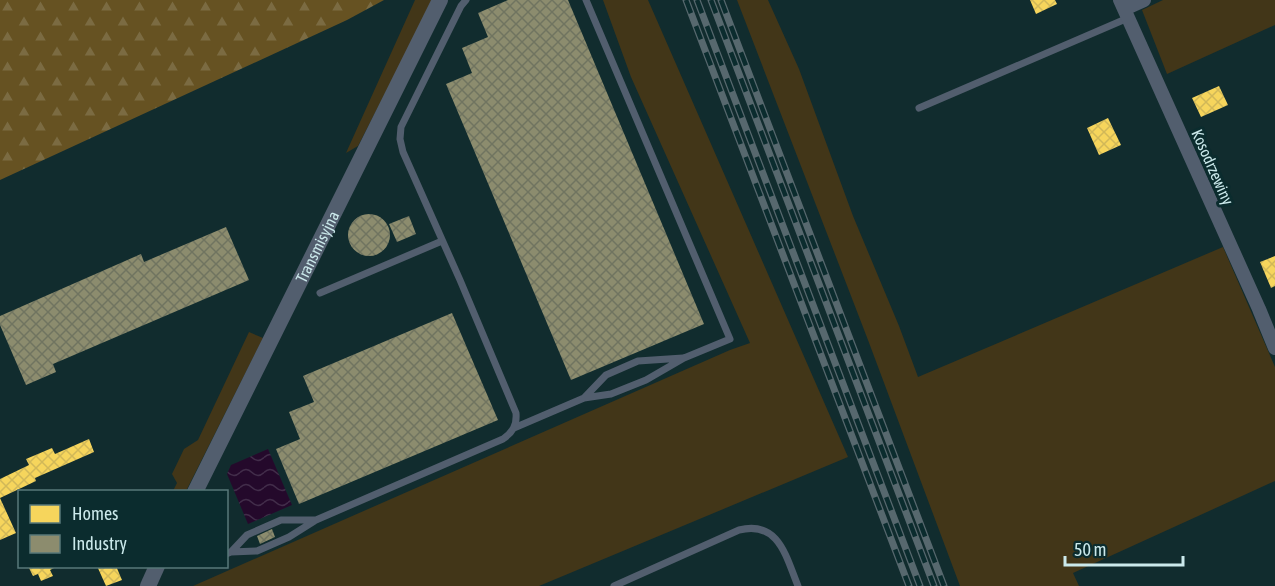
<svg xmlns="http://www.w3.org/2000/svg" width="1275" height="586" font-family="'Asap Condensed',sans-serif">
<defs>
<pattern id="forest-firs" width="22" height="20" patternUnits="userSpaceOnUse" patternTransform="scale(1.5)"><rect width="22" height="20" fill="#665222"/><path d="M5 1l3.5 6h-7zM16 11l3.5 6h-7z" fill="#7b6b42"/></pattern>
<pattern id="water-waves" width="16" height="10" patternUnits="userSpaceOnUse" patternTransform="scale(1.5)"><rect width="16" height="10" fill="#24092b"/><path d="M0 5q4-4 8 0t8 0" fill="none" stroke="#422d4a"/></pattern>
<pattern id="homes-cross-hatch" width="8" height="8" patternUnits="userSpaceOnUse" patternTransform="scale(1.5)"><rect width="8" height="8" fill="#f6d55c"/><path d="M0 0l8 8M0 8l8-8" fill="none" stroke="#d1b858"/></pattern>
<pattern id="industry-cross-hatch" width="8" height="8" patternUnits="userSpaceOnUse" patternTransform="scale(1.5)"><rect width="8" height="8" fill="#8c8c6e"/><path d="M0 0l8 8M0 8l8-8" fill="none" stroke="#707460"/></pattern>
</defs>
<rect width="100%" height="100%" fill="#112c2e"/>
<path fill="#423618" d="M 415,0 L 433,0 L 358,146 L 346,153 Z
M 603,0 L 648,0 L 848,457 L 539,586 L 193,586 L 730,350 L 750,343 L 631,77 Z
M 737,0 L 768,0 L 799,69 L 853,216 L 899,326 L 918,377 L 1223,247 L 1275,367 L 1275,481 L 1073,573 L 1079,586 L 960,586 L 868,340 Z
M 1163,0 L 1275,0 L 1275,25 L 1167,74 L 1142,10 Z
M 249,332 L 263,338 L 186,491 L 173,491 L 177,483 L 172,474 L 184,449 L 198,440 Z"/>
<path fill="url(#forest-firs)" d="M 0,0 L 384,0 L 347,20 L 0,180 Z"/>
<path fill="url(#water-waves)" d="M 268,449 L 292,505 L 248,524 L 227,474 L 231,465 Z"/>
<path fill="url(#homes-cross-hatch)" d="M 1030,0 L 1055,0 L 1057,4 L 1036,14 Z
M 1219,86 L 1228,105 L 1201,117 L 1192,98 Z
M 1108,118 L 1121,145 L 1099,155 L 1087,128 Z
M 1275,256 L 1275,286 L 1271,288 L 1260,262 Z
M 89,439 L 94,452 L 35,478 L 36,481 L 0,498 L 16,533 L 0,540 L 0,479 L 29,465 L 26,459 L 52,448 L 55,454 Z
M 28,566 L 58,566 L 50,570 L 53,576 L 41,581 L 38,574 L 33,576 Z
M 97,566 L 116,566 L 122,580 L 106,586 Z"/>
<path fill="url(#industry-cross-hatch)" d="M 508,0 L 568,0 L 704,324 L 571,380 L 446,84 L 472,73 L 462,48 L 488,37 L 478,13 Z
M348 235a21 21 0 1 1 42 0a21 21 0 1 1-42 0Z
M 409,216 L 416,234 L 397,242 L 389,224 Z
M 226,227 L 249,280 L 53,364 L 56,372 L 26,385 L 0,325 L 0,316 L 141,254 L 144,262 Z
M 452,313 L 498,420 L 299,504 L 276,449 L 300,439 L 289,412 L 314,402 L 303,376 Z
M 272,529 L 275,537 L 260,544 L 257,536 Z"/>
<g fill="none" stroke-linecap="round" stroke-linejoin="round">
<path stroke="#525e6e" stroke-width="7" d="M 919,108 L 1128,18
M 320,293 L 442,241
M 584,398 L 606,375 L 638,361 L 683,358
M 514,428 L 584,398 L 611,394 L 646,380 L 684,358 L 730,339 L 586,0
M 231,552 L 257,551 L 289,537 L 316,520 L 503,439 C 513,432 517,425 516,413 L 460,280 L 403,152 L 400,139 L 401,127 L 461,6 L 466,0
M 226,554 L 231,552 L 247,535 L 281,520 L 316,520
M 614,586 L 739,530 C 779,520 786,557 798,586"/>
<path stroke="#525e6e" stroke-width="14" d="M 1120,0 L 1259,309 L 1275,348
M 1124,9 L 1144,0"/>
<g stroke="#525e6e" stroke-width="16">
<path id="s1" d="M 195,492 L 440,0"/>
<path d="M 148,586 L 157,566"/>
</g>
<defs>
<path id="rail" d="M 686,0 L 909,586
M 697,0 L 920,586
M 711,0 L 934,586
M 721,0 L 944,586"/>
</defs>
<use href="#rail" stroke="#57686e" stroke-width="7"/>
<use href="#rail" stroke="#0b2c2e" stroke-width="4.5" stroke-dasharray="14" stroke-linecap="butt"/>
</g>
<g text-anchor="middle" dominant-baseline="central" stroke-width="6" stroke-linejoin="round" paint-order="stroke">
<g font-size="16" fill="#cbe9eb" stroke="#0b2c2e">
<text transform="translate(1213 167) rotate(66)">Kosodrzewiny</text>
<text stroke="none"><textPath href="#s1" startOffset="274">Transmisyjna</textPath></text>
</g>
</g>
<rect x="18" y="490" width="210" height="78" fill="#0b2c2e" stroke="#58787a" stroke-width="1.5"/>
<rect x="30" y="505" width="30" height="18" fill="#f6d55c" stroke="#58787a" stroke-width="1.5"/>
<text x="72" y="520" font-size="18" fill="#cbe9eb">Homes</text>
<rect x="30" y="535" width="30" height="18" fill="#8c8c6e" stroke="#58787a" stroke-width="1.5"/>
<text x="72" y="550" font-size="18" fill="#cbe9eb">Industry</text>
<path d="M1065 556v9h118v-9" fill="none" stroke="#cbe9eb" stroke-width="3"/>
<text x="1074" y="556" font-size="18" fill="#cbe9eb" stroke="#0b2c2e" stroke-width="4.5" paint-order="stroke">50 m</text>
</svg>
